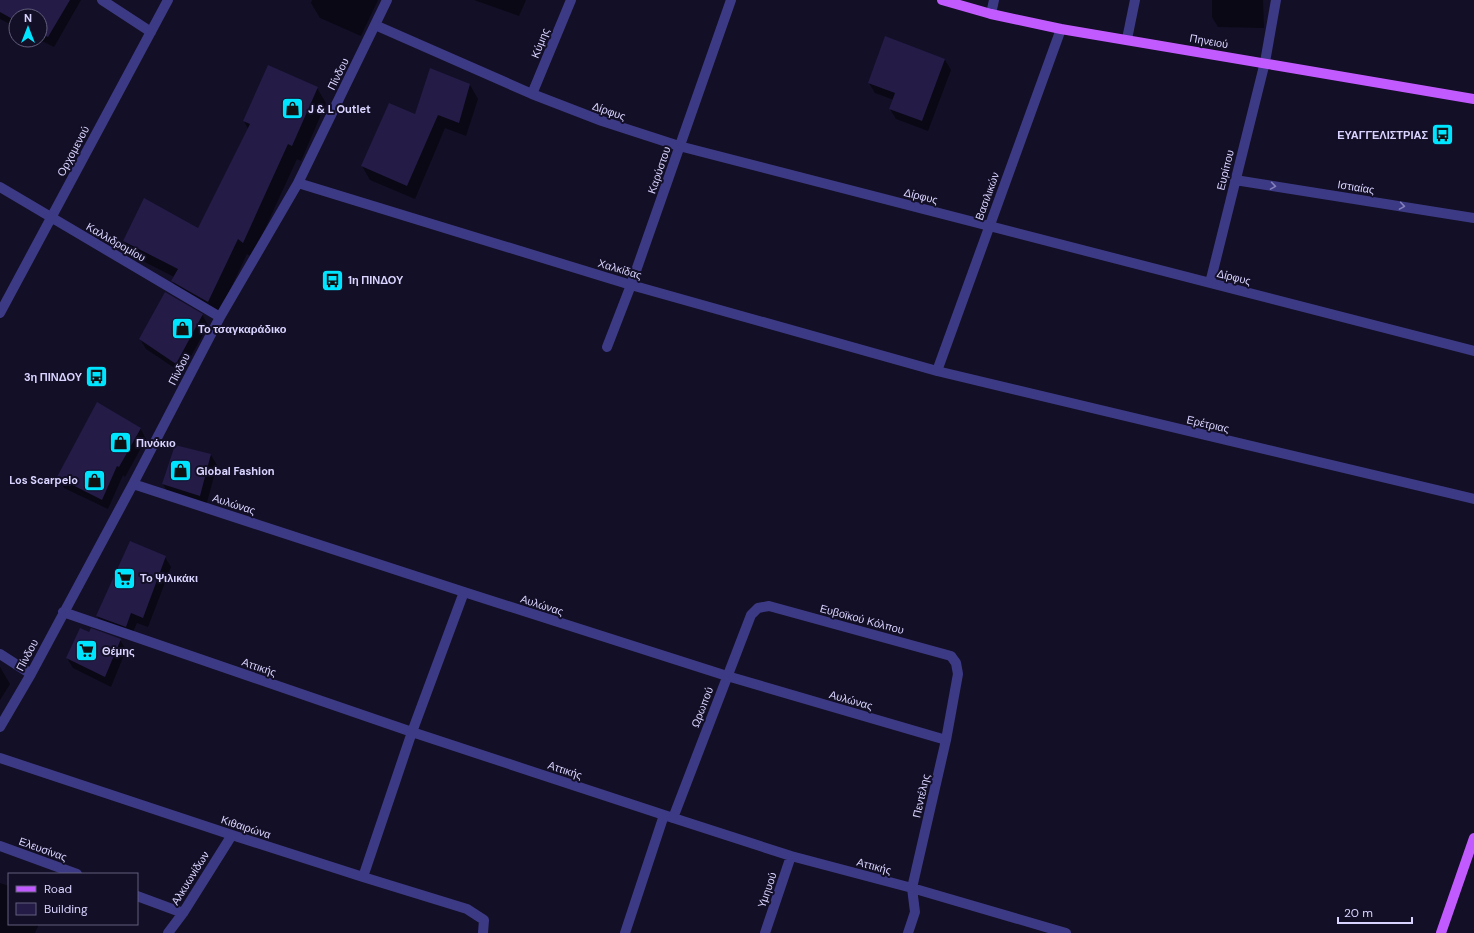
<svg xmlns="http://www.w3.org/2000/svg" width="1474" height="933" font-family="'DM Sans',sans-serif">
<rect width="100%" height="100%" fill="#130f26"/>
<path fill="#0007" d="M 0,0 L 81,0 L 54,47 L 40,40 L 40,16 L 16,16 L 16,27 L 0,19 Z
M 312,0 L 378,0 L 361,36 L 320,18 L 311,3 Z
M 474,0 L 526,0 L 519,16 Z
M 1212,0 L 1263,0 L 1264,28 L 1218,27 L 1212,17 Z
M 886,38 L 945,60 L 951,70 L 928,131 L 896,119 L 890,109 L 894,100 L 875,93 L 869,83 Z
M 431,69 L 470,85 L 478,99 L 466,136 L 445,128 L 415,199 L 370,180 L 362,166 L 415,115 Z
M 317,88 L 326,103 L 301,161 L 297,159 L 252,257 L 247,254 L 217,317 L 181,296 L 172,281 L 174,277 L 133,256 L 124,240 L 199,230 L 248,129 L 244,121 Z
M 202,315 L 208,325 L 182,373 L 146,349 L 140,339 Z
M 140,428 L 146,439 L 125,477 L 123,475 L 108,509 L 64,488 L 58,477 Z
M 176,446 L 211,455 L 217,465 L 206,506 L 169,495 L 163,484 Z
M 131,543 L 165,557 L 171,567 L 148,627 L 137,623 L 131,636 L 103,627 L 97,616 Z
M 89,633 L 120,640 L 126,650 L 111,687 L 73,668 L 67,658 Z
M 0,667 L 10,684 L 0,700 Z
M 0,883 L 9,886 L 9,924 L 39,924 L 35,933 L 0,933 Z"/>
<path fill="#241b47" d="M 0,0 L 70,0 L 48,37 L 40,33 L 40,16 L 16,16 L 16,21 L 0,12 Z
M 885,36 L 945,59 L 922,121 L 889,109 L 895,93 L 868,83 Z
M 268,65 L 318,87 L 292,146 L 288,144 L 243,243 L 238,239 L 208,302 L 171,281 L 178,269 L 123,241 L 144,198 L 198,228 L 250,124 L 243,121 Z
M 430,68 L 470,84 L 459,123 L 438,115 L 407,186 L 361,166 L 389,103 L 415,114 Z
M 165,292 L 203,314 L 176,364 L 139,339 Z
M 97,402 L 141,428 L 119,467 L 117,466 L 102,500 L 57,477 Z
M 175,445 L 211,454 L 200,496 L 162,484 Z
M 130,541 L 166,556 L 143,618 L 131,613 L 126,627 L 96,616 Z
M 80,628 L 89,632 L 91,628 L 121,639 L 105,677 L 66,658 Z"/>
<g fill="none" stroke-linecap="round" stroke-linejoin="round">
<path stroke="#3d3a85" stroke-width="10" d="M 102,0 L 151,32
M 991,14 L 994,0
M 375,25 L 532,94 L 602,121 L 679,146 L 1474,351
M 1127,39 L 1135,0
M 532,94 L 571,0
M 1235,180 L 1474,218
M 298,183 L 631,285 L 937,371 L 1474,499
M 0,187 L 220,317
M 1210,283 L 1265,62 L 1276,0
M 0,313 L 168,0
M 607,347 L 631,285 L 731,0
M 937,371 L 1061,29
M 133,484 L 464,592 L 727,676 L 946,740
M 63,612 L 412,732 L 664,815 L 791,856 L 912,888 L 1066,933
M 0,654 L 31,674
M 0,727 L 31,674 L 133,484 L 220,317 L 298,183 L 387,0
M 0,758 L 232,835 L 363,877 L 467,909 L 484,920 L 483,933
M 673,818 L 751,615 L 758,608 L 769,606 L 951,656 L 956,663 L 958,674 L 946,740 L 912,888 L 915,912 L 908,933
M 0,846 L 77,874
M 363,877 L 412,732 L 464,592
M 137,896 L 183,913
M 168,933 L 183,913 L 232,835
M 625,933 L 664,815
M 765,933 L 791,856"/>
<path stroke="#c25bff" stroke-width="10" d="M 942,0 L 991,14 L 1061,29 L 1474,99
M 1441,933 L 1474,838"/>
</g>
<defs><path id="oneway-chevron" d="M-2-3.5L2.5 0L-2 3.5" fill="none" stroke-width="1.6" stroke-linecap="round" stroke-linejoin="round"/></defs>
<g stroke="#837fbc">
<use href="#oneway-chevron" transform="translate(1273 186) rotate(9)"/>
<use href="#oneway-chevron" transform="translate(1402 206) rotate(9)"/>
</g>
<defs>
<symbol id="shop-square" viewBox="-11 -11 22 22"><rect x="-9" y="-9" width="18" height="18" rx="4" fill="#00e5ff" stroke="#130f26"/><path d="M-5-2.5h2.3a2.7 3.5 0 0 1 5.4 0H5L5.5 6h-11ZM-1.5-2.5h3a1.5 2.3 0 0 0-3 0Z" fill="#111"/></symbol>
<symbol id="bus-square" viewBox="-11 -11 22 22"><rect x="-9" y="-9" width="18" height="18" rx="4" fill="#00e5ff" stroke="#130f26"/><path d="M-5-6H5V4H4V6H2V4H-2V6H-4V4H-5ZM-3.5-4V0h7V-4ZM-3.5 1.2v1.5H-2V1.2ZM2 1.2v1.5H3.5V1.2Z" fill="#111"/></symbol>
<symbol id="supermarket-square" viewBox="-11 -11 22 22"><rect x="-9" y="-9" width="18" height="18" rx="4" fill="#00e5ff" stroke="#130f26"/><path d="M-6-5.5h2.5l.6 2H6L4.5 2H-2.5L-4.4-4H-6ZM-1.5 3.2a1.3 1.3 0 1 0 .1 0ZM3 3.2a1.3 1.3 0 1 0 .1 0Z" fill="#111"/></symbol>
</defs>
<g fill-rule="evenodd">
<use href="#shop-square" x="280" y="96" width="25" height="25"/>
<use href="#bus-square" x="1430" y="122" width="25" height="25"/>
<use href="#bus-square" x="320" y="268" width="25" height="25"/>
<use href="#shop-square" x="170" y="316" width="25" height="25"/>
<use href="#bus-square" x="84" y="364" width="25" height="25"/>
<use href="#shop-square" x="108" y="430" width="25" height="25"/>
<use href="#shop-square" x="168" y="458" width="25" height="25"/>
<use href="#shop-square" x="82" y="468" width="25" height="25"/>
<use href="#supermarket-square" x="112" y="566" width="25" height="25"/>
<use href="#supermarket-square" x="74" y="638" width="25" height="25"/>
</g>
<g text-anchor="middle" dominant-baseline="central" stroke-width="4" stroke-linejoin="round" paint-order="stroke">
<g font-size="11" fill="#d9d4ff" stroke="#130f26">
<text transform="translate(1209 41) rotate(10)">Πηνειού</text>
<text transform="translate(540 43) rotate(-68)">Κύμης</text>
<text transform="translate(338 74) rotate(-64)">Πίνδου</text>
<text transform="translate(609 111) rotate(19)">Δίρφυς</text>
<text transform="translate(73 151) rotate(-62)">Ορχομενού</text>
<text transform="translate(659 170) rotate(-71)">Καρύστου</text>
<text transform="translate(1225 170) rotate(-76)">Ευρίπου</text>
<text transform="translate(1356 187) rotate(9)">Ιστιαίας</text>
<text transform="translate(921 196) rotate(14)">Δίρφυς</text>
<text transform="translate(987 196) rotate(-70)">Βασιλικών</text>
<text transform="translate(116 242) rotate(30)">Καλλιδρομίου</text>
<text transform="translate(620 269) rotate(17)">Χαλκίδας</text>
<text transform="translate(1234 277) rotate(14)">Δίρφυς</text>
<text transform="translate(179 369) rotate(-63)">Πίνδου</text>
<text transform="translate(1208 424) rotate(13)">Ερέτριας</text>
<text transform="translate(234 504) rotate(18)">Αυλώνας</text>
<text transform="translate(542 605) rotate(18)">Αυλώνας</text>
<text transform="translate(862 619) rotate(15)">Ευβοϊκού Κόλπου</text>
<text transform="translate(27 655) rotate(-62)">Πίνδου</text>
<text transform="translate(259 667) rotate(19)">Αττικής</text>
<text transform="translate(851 700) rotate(16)">Αυλώνας</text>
<text transform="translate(702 707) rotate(-69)">Ωρωπού</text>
<text transform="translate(565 770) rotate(18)">Αττικής</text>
<text transform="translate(921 796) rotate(-77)">Πεντέλης</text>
<text transform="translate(246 827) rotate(18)">Κιθαιρώνα</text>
<text transform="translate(43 849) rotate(20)">Ελευσίνας</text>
<text transform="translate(874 866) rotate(15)">Αττικής</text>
<text transform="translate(190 878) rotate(-58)">Αλκυωνίδων</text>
<text transform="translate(767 890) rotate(-71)">Υμηυού</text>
</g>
<g font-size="11" font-weight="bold" fill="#d9d4ff" stroke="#130f26" text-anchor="start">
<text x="308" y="109">J &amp; L Outlet</text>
<text x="1428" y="135" text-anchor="end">ΕΥΑΓΓΕΛΙΣΤΡΙΑΣ</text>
<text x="348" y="280">1η ΠΙΝΔΟΥ</text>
<text x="198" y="329">Το τσαγκαράδικο</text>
<text x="82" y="377" text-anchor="end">3η ΠΙΝΔΟΥ</text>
<text x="136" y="443">Πινόκιο</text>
<text x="196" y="471">Global Fashion</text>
<text x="78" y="480" text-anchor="end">Los Scarpelo</text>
<text x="140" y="578">Το Ψιλικάκι</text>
<text x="102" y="651">Θέμης</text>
</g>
</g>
<rect x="8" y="873" width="130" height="52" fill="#130f26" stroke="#625e7d"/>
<rect x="16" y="886" width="20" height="6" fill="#c25bff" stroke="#625e7d"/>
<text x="44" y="893" font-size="12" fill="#d9d4ff">Road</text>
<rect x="16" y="903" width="20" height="12" fill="#241b47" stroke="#625e7d"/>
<text x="44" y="913" font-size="12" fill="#d9d4ff">Building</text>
<g transform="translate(28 28)"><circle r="19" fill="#130f26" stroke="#625e7d"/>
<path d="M0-3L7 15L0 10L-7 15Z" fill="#00e5ff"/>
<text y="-6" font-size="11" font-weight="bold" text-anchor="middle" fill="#d9d4ff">N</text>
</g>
<path d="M1338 917v6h74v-6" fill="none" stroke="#d9d4ff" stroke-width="2"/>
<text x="1344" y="917" font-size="12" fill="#d9d4ff" stroke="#130f26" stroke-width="3" paint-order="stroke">20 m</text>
</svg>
